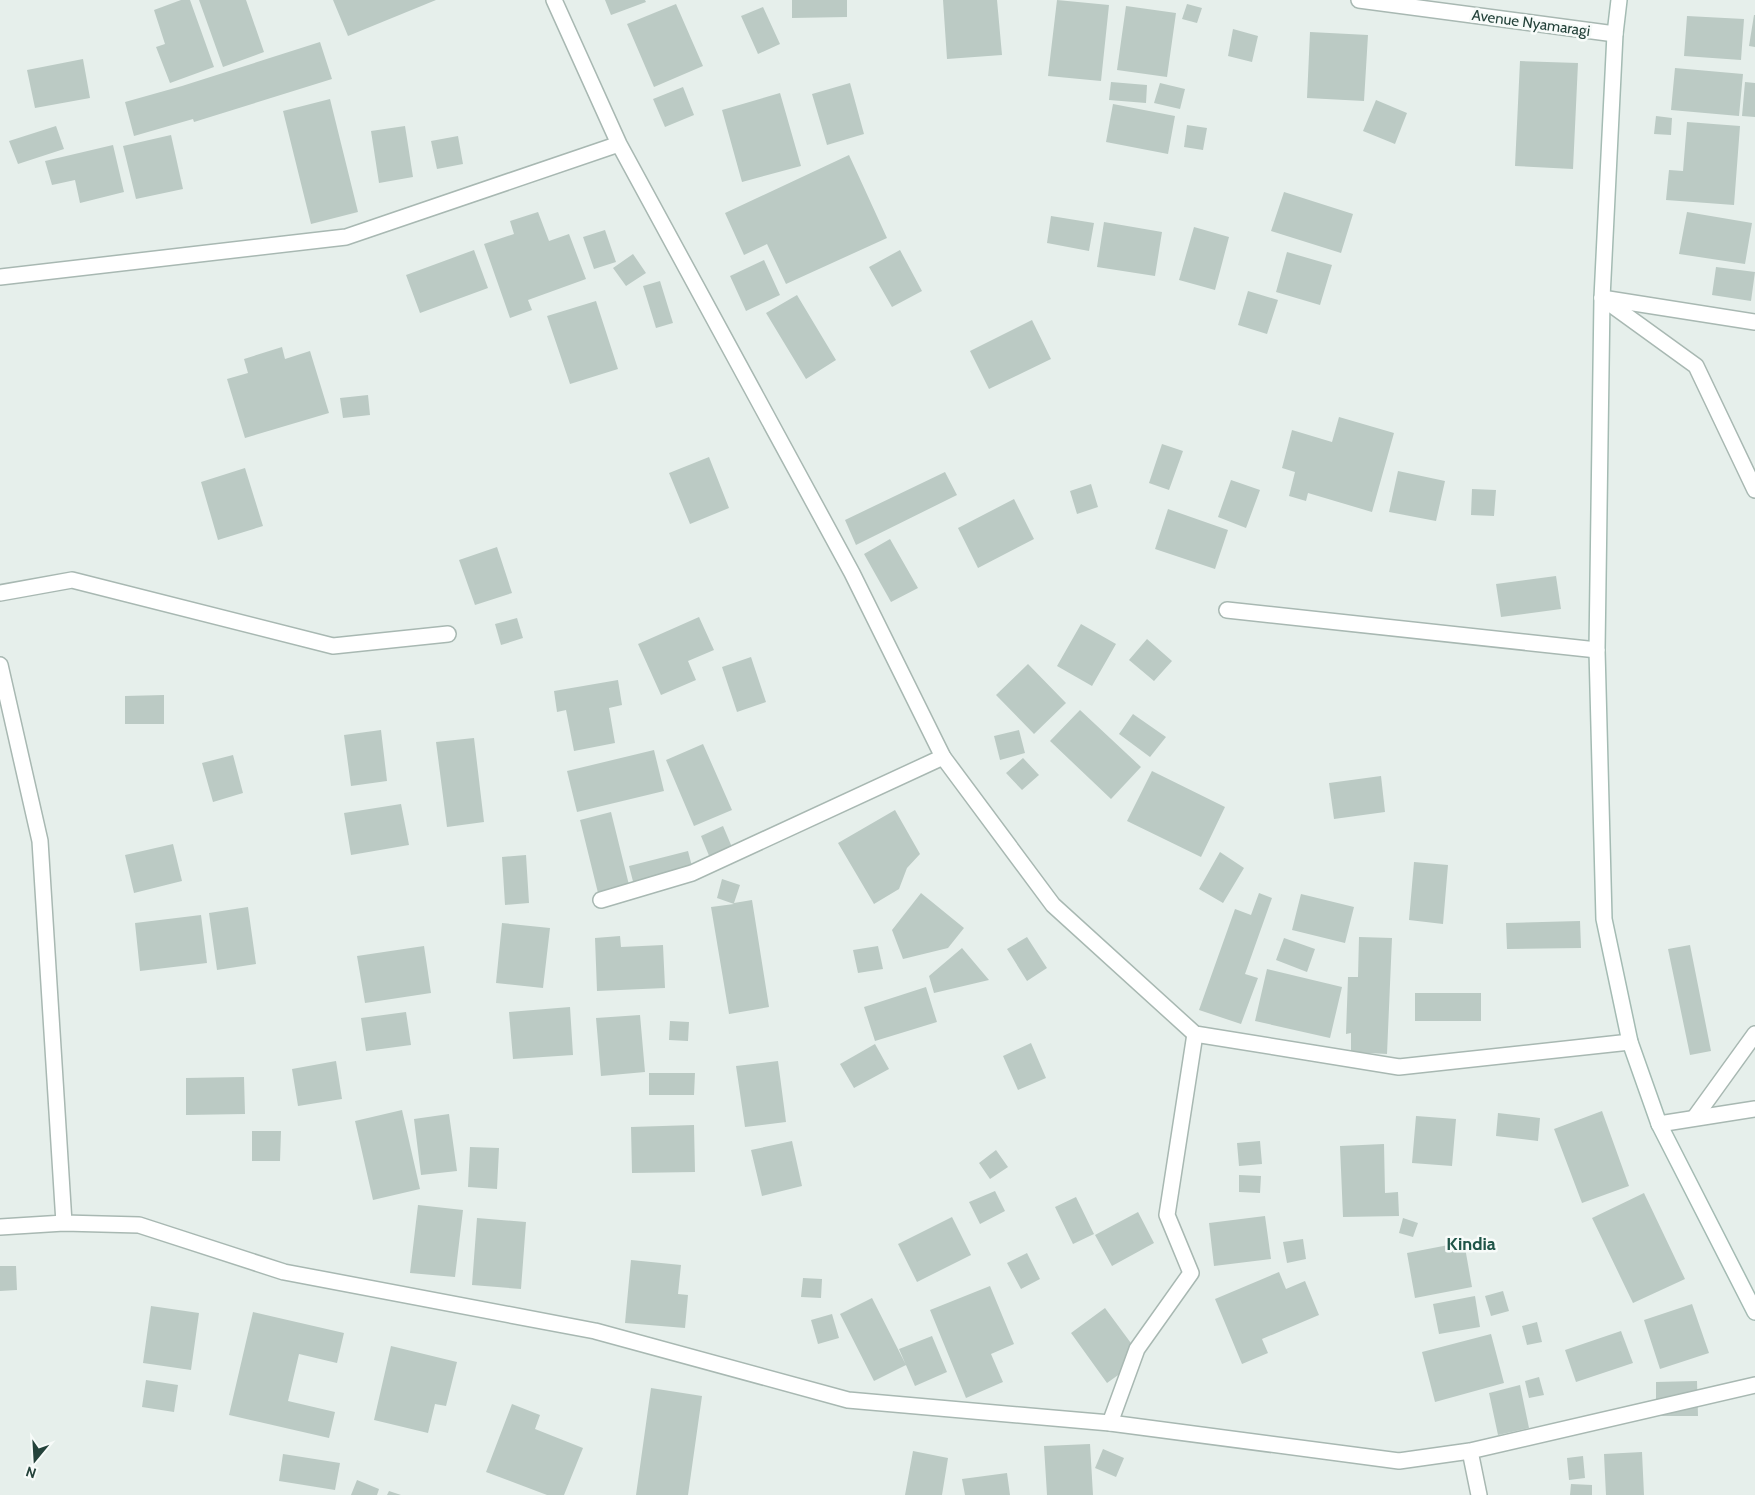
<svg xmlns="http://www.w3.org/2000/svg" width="1755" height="1495" font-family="Cabin,sans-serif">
<rect width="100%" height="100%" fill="#e6efeb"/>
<path fill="#bbcac4" d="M 181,0 L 190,0 L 214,67 L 170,83 L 156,47 L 165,44 L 154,10 Z
M 199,0 L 246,0 L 264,52 L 223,67 Z
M 333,0 L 436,0 L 348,36 Z
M 605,0 L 645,0 L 646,2 L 611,15 Z
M 792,0 L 847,0 L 847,17 L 792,18 Z
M 943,0 L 997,0 L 1002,55 L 947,59 Z
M 1057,0 L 1109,5 L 1101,81 L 1048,76 Z
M 676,4 L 703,66 L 654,87 L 627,24 Z
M 1187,4 L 1202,8 L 1197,23 L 1182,19 Z
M 1126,6 L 1176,13 L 1167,77 L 1117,70 Z
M 763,7 L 780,44 L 758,54 L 741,16 Z
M 1754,15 L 1755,15 L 1755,47 L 1749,46 Z
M 1687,16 L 1744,19 L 1741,60 L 1684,56 Z
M 1233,29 L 1258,36 L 1252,62 L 1228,56 Z
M 1310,32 L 1368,35 L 1364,101 L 1307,98 Z
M 320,42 L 332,79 L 194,122 L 193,119 L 134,136 L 125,102 L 182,86 Z
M 83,59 L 90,98 L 35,108 L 27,70 Z
M 1520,61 L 1578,63 L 1573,169 L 1515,166 Z
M 1675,68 L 1743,74 L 1739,116 L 1671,110 Z
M 1111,82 L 1147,85 L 1146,103 L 1109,100 Z
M 1745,82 L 1755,83 L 1755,117 L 1742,116 Z
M 850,83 L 864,134 L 827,145 L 812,94 Z
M 1160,83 L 1185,89 L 1180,109 L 1154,103 Z
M 683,87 L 694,115 L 665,127 L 653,99 Z
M 780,93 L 801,166 L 742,182 L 722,110 Z
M 330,99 L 358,212 L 311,224 L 283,111 Z
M 1376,100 L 1407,113 L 1395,144 L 1363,131 Z
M 1113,104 L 1175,116 L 1168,154 L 1106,142 Z
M 1656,116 L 1672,118 L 1671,135 L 1654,134 Z
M 1687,122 L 1740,126 L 1734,205 L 1666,200 L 1669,170 L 1683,171 Z
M 1187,125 L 1207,128 L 1203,150 L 1184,147 Z
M 56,126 L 64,149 L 18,164 L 9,141 Z
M 405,126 L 413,177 L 379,183 L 371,131 Z
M 171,135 L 183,189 L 136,199 L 123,146 Z
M 458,136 L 463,164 L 437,169 L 431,141 Z
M 113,145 L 124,192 L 80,203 L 75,180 L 52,185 L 45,161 Z
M 849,155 L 887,238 L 786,284 L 767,244 L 744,255 L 725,213 Z
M 1284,192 L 1353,214 L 1341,253 L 1271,231 Z
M 538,212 L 549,241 L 569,234 L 586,279 L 528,300 L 532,310 L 510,318 L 484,244 L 514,234 L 510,221 Z
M 1687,212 L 1752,223 L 1745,264 L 1679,254 Z
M 1051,216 L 1094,223 L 1089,251 L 1047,243 Z
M 1104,222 L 1162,232 L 1155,276 L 1097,267 Z
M 1194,227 L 1229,237 L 1215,290 L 1179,280 Z
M 605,230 L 616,262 L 594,269 L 583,237 Z
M 474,250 L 488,288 L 420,313 L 406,275 Z
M 900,250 L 922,291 L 892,307 L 869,267 Z
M 1287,252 L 1332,265 L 1320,305 L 1276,292 Z
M 633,254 L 646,273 L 626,286 L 613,268 Z
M 764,260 L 780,295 L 746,311 L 730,276 Z
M 1716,267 L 1755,272 L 1751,301 L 1712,295 Z
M 660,281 L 673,323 L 656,328 L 643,286 Z
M 1248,291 L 1278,300 L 1267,334 L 1238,325 Z
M 797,295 L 836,360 L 806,379 L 766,313 Z
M 596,301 L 618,369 L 570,384 L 547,316 Z
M 1032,320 L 1051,359 L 989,389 L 970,351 Z
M 282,347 L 285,359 L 310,351 L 329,413 L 245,438 L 227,379 L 248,373 L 244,359 Z
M 368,395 L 370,415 L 343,418 L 340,398 Z
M 1339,417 L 1394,433 L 1372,512 L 1308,493 L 1306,501 L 1289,496 L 1295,472 L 1282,468 L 1292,430 L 1332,442 Z
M 1162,444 L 1183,451 L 1169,490 L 1149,483 Z
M 709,457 L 729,508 L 690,524 L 669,473 Z
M 245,468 L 263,526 L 218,540 L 201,482 Z
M 1398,471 L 1445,481 L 1436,521 L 1389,512 Z
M 945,472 L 957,495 L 856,545 L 845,520 Z
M 1231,480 L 1260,490 L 1246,528 L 1218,517 Z
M 1091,484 L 1098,507 L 1077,514 L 1070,491 Z
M 1472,489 L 1496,490 L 1494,516 L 1471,515 Z
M 1014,499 L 1034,539 L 978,568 L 958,528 Z
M 1168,509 L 1228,530 L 1215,569 L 1155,549 Z
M 890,539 L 918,588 L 891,602 L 864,554 Z
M 497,547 L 512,593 L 475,605 L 459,560 Z
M 1556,576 L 1561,609 L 1501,617 L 1496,584 Z
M 699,617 L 714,650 L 688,661 L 696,680 L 661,695 L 638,644 Z
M 517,618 L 523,638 L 501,645 L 495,624 Z
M 1081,624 L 1116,644 L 1092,686 L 1057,666 Z
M 1147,639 L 1172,661 L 1154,681 L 1129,660 Z
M 751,657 L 766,702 L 737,712 L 722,667 Z
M 1028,664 L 1066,703 L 1034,734 L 996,695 Z
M 618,680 L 622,705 L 609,708 L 615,743 L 574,751 L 566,710 L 557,712 L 554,691 Z
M 164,695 L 164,724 L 125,724 L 125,696 Z
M 1080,710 L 1141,767 L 1111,799 L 1050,741 Z
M 1133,714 L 1166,737 L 1150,757 L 1119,734 Z
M 381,730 L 387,781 L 351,786 L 344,735 Z
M 1019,730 L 1025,753 L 1000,760 L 994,736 Z
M 474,738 L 484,822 L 447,827 L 436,742 Z
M 703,744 L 732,810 L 694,826 L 666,760 Z
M 654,750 L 664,791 L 577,812 L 567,771 Z
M 233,755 L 243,793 L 213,802 L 202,763 Z
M 1023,758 L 1039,775 L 1022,790 L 1006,773 Z
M 1152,771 L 1225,807 L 1201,857 L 1127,821 Z
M 1381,776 L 1385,812 L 1334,819 L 1329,783 Z
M 401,804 L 409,845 L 351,855 L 344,813 Z
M 895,810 L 920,854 L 907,868 L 899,889 L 874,904 L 838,843 Z
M 611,812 L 630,889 L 599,897 L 580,820 Z
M 723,826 L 737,859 L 714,868 L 701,836 Z
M 173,844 L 182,881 L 134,893 L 125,855 Z
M 688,851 L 695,878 L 636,893 L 629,866 Z
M 1220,852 L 1244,868 L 1223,903 L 1199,889 Z
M 526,855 L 529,903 L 505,905 L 502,857 Z
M 1414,862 L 1448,865 L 1443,924 L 1409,920 Z
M 722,879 L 740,885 L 734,903 L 752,900 L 769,1007 L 729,1014 L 711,907 L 734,904 L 717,898 Z
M 921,893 L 964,928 L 948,948 L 903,959 L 892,930 Z
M 1259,893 L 1272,898 L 1245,974 L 1258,978 L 1241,1024 L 1199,1010 L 1235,909 L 1251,915 Z
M 1301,894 L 1354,907 L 1345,943 L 1292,930 Z
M 248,907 L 256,964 L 217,970 L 209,913 Z
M 201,915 L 207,963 L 140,971 L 135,923 Z
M 1580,921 L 1581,948 L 1507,949 L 1506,923 Z
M 502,923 L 550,928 L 543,988 L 496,983 Z
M 620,936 L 621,947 L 663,945 L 665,988 L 597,991 L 595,938 Z
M 1027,937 L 1047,968 L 1027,981 L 1007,949 Z
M 1359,937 L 1392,938 L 1387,1054 L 1351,1052 L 1351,1033 L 1346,1034 L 1348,977 L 1358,977 Z
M 1284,938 L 1315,949 L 1307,972 L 1276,960 Z
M 1690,945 L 1711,1051 L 1690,1055 L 1668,949 Z
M 424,946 L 431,993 L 365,1003 L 357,956 Z
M 878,946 L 883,969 L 858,973 L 853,950 Z
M 962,948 L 989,980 L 934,993 L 929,976 Z
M 1267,969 L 1342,987 L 1330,1038 L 1255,1021 Z
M 926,987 L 937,1022 L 875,1041 L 864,1007 Z
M 1415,993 L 1481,993 L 1481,1021 L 1415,1021 Z
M 570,1007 L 573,1055 L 513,1059 L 509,1012 Z
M 406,1012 L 411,1045 L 366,1051 L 361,1018 Z
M 640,1015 L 645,1072 L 601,1076 L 596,1018 Z
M 670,1021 L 689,1022 L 688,1041 L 669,1040 Z
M 1031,1043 L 1046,1078 L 1018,1090 L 1003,1056 Z
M 875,1044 L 889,1069 L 854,1088 L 840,1064 Z
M 336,1061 L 342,1099 L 298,1106 L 292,1069 Z
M 778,1061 L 786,1122 L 745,1127 L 736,1066 Z
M 649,1073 L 695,1073 L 694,1095 L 649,1095 Z
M 244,1077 L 245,1114 L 186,1115 L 186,1078 Z
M 402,1110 L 420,1189 L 373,1200 L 355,1121 Z
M 1602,1111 L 1629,1186 L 1582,1203 L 1554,1129 Z
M 1498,1113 L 1540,1118 L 1538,1141 L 1496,1136 Z
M 449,1114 L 457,1171 L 421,1175 L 414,1119 Z
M 1416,1116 L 1456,1119 L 1452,1166 L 1412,1163 Z
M 694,1125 L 695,1172 L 632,1173 L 631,1127 Z
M 252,1131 L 281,1131 L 280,1161 L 252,1161 Z
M 792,1141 L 802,1186 L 762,1196 L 751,1150 Z
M 1260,1141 L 1262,1164 L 1239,1166 L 1237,1143 Z
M 1384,1144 L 1385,1193 L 1398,1192 L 1399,1216 L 1343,1217 L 1340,1146 Z
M 470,1147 L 499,1148 L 497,1189 L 468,1187 Z
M 996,1150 L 1008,1167 L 990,1179 L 979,1163 Z
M 1239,1175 L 1261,1176 L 1260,1193 L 1239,1192 Z
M 995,1191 L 1005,1211 L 980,1224 L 969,1202 Z
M 1644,1193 L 1685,1279 L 1633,1303 L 1592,1218 Z
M 1076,1197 L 1094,1234 L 1073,1244 L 1055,1207 Z
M 418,1205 L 463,1210 L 455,1277 L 410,1273 Z
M 1138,1212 L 1154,1243 L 1112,1266 L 1095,1235 Z
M 1265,1216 L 1271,1259 L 1214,1266 L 1209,1223 Z
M 952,1217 L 971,1255 L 917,1282 L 898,1244 Z
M 477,1218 L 526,1222 L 521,1289 L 472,1285 Z
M 1403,1218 L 1418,1223 L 1413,1237 L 1399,1233 Z
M 1303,1239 L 1306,1259 L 1287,1263 L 1283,1242 Z
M 1464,1242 L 1472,1287 L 1415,1298 L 1407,1253 Z
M 1027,1253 L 1040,1279 L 1021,1289 L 1007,1263 Z
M 631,1260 L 681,1265 L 678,1294 L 688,1295 L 685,1328 L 625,1323 Z
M 0,1266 L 16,1266 L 17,1290 L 0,1291 Z
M 1279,1272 L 1286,1289 L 1305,1281 L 1319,1315 L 1262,1339 L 1268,1353 L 1242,1364 L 1215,1299 Z
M 803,1278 L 822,1279 L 821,1298 L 801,1297 Z
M 990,1286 L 1014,1344 L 991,1354 L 1003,1382 L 966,1398 L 930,1310 Z
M 1503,1291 L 1509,1311 L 1491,1316 L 1485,1296 Z
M 1475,1296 L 1480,1327 L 1439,1334 L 1433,1304 Z
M 872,1298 L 906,1365 L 874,1381 L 840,1314 Z
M 1692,1304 L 1709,1353 L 1660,1369 L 1644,1320 Z
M 151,1306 L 199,1313 L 191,1370 L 143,1363 Z
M 1105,1308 L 1142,1358 L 1107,1383 L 1071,1333 Z
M 253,1312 L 344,1333 L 337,1363 L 299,1354 L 288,1401 L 335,1412 L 329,1438 L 229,1415 Z
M 832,1314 L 839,1338 L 818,1344 L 811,1320 Z
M 1537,1322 L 1542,1342 L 1527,1345 L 1522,1326 Z
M 1621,1331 L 1633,1363 L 1576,1382 L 1565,1350 Z
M 1491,1334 L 1504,1383 L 1435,1402 L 1422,1352 Z
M 932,1336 L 947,1372 L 915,1386 L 899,1349 Z
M 391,1346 L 457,1362 L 446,1406 L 435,1404 L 428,1433 L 374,1420 Z
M 1539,1377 L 1544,1395 L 1529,1398 L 1525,1381 Z
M 146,1380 L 178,1385 L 174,1412 L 142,1407 Z
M 1697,1381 L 1698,1416 L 1656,1416 L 1656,1382 Z
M 1520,1385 L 1529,1428 L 1498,1435 L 1489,1393 Z
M 651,1388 L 702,1396 L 688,1495 L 636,1495 Z
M 512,1404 L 540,1415 L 535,1429 L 583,1448 L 564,1495 L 547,1495 L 486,1472 Z
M 1090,1444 L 1093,1495 L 1047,1495 L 1044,1446 Z
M 1103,1449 L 1124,1458 L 1116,1477 L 1095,1468 Z
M 913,1451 L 948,1458 L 942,1495 L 905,1495 Z
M 1642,1452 L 1644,1495 L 1606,1495 L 1604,1454 Z
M 283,1454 L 340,1463 L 335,1490 L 279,1481 Z
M 1583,1456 L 1585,1478 L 1569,1480 L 1567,1458 Z
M 1007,1473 L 1010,1495 L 965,1495 L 962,1479 Z
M 357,1480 L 379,1489 L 377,1495 L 351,1495 Z
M 1571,1484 L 1592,1485 L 1592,1495 L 1570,1495 Z
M 389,1491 L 401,1495 L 387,1495 Z"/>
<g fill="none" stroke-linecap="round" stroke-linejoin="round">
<defs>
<path id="lane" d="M 1602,298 L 1696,366 L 1755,490
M 0,593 L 72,580 L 333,646 L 448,634
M 1227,610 L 1597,650
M 601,900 L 692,873 L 943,757
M 1695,1117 L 1755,1034
M 1110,1423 L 1137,1349 L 1191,1273 L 1167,1215 L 1195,1034"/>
<path id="street" d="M 554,0 L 619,144 L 852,573 L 943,757 L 1053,905 L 1195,1034 L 1399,1067 L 1630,1042
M 1359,0 L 1615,34
M 0,277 L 346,237 L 619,144
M 1602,298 L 1755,322
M 0,665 L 40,841 L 64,1223
M 1659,1124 L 1755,1109
M 0,1227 L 64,1223 L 139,1225 L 284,1272 L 595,1331 L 848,1400 L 1110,1423 L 1399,1461 L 1470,1451 L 1755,1385
M 1470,1451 L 1479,1495"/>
<path id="secondary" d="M 1619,0 L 1615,34 L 1602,298 L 1597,650 L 1604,919 L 1630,1042 L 1659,1124 L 1755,1312"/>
</defs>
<use href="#lane" stroke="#a8b8b2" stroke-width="18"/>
<use href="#street" stroke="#a8b8b2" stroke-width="18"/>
<use href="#secondary" stroke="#a4bbb3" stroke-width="18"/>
<use href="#lane" stroke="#fff" stroke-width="15"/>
<use href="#street" stroke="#fff" stroke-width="15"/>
<use href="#secondary" stroke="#fff" stroke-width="15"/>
</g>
<g text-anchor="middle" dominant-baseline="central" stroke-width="5" stroke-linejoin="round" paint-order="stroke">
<g font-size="15" fill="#24423a" stroke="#f7fbf9">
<text transform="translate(1531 23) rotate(8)">Avenue Nyamaragi</text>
</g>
<g font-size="18" font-weight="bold" fill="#1f5548" stroke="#f7fbf9">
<text x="1471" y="1244">Kindia</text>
</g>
</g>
<g transform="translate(35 1460) rotate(198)" stroke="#f7fbf9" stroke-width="4" paint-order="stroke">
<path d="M0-4L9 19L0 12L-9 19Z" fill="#24423a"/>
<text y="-8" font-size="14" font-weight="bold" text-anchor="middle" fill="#24423a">N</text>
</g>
</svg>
